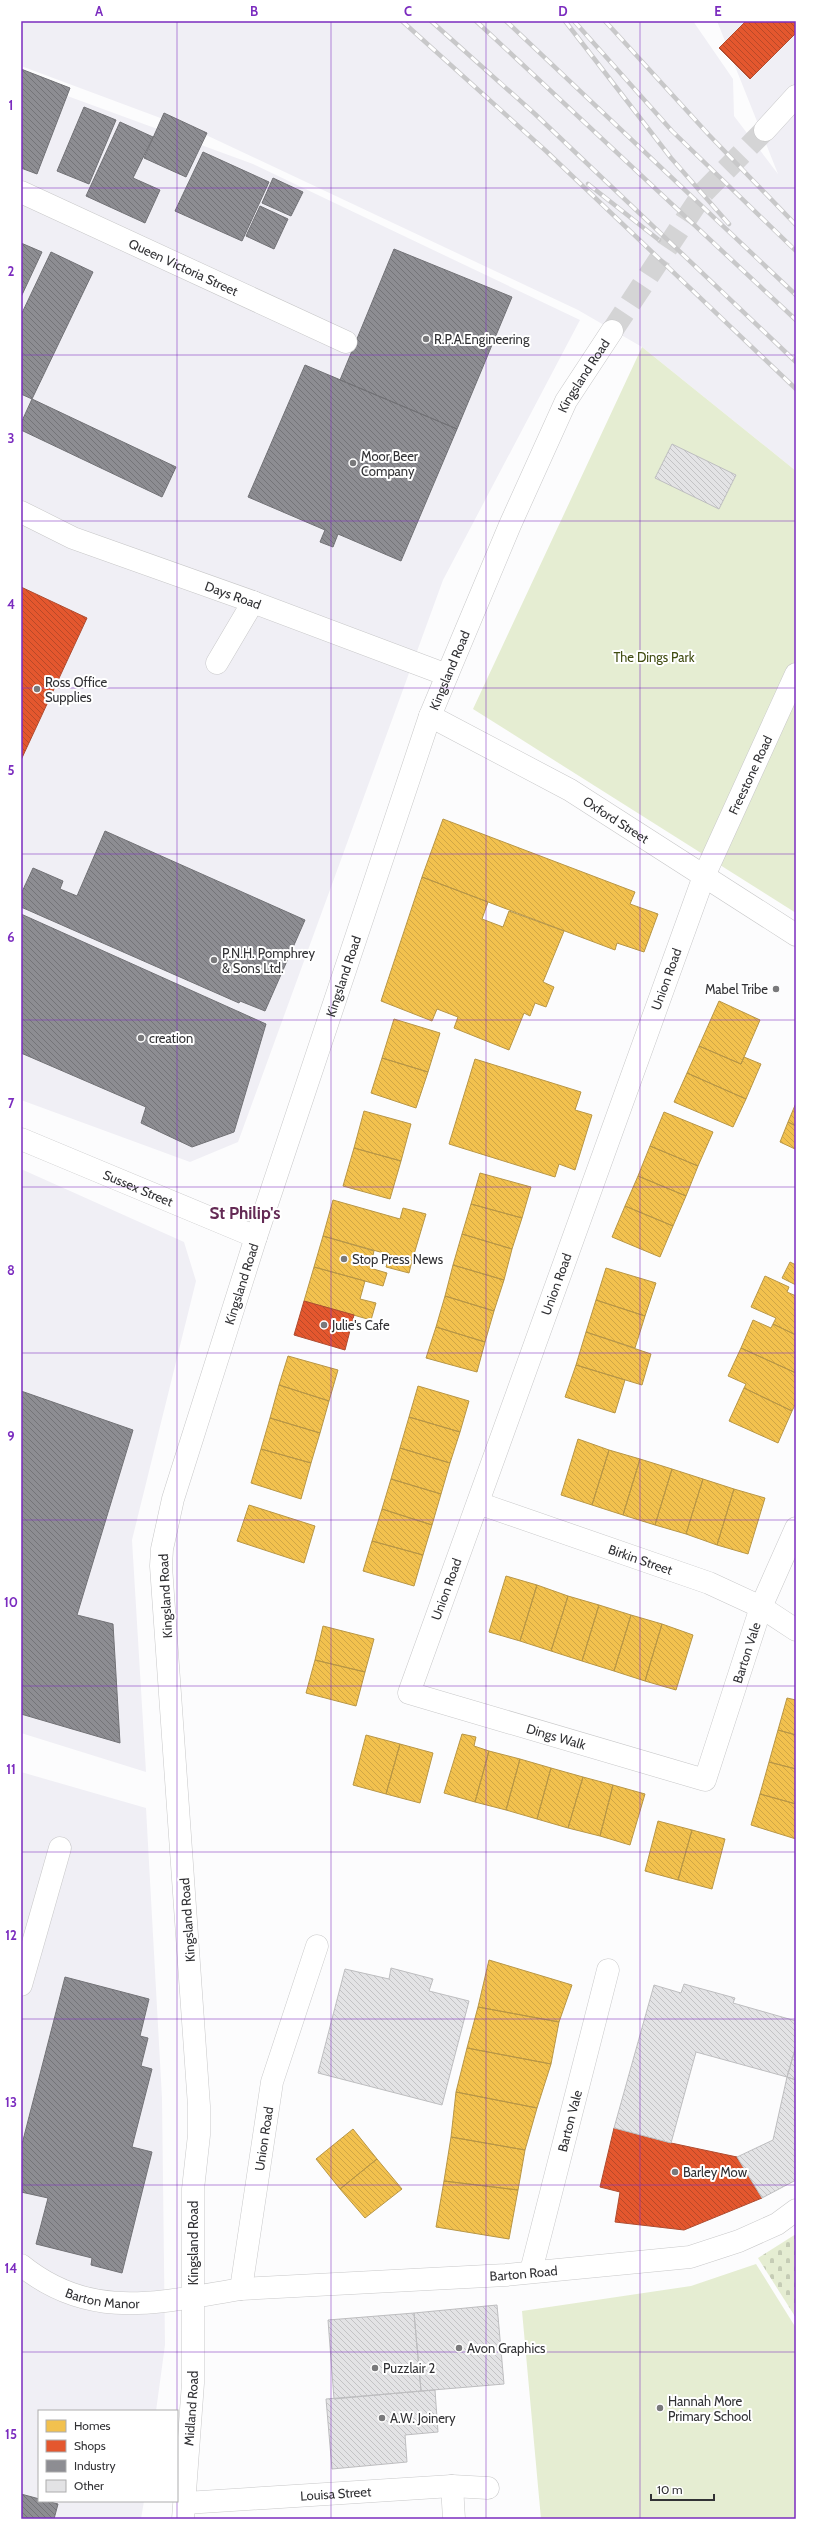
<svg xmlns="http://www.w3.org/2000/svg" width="817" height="2540" font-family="Cabin,sans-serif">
<defs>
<pattern id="cemetery-stones" width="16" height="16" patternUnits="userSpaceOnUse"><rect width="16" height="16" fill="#e5edd2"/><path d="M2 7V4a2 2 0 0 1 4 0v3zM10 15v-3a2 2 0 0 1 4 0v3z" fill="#c5ccb5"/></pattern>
<pattern id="homes-back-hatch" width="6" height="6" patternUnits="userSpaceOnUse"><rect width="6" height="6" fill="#f2c14e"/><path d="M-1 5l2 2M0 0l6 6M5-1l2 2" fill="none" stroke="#d0a645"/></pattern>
<pattern id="shops-back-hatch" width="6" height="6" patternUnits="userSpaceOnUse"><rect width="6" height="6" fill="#e4572e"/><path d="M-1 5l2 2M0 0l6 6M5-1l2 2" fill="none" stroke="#b94928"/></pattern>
<pattern id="industry-back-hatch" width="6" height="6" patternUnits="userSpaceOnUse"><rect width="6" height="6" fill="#8d8d92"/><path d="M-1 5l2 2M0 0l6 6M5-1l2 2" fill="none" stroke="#747478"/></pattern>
<pattern id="building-back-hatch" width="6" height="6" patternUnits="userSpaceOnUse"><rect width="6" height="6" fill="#e3e3e5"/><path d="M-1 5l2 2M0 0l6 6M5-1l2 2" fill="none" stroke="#c3c3c5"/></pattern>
</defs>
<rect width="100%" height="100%" fill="#fcfcfd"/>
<path fill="#f0eff5" d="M 21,21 L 693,21 L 733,79 L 734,116 L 778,174 L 717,21 L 796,21 L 796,471 L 642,347 L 578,310 L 206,135 L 21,66 Z
M 21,79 L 253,164 L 580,320 L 443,580 L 238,1142 L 190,1162 L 21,1100 Z
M 21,1169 L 184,1242 L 196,1281 L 132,1540 L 146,1772 L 21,1733 Z
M 21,1772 L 146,1808 L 162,2098 L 165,2345 L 156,2411 L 39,2411 L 39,2501 L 144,2501 L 141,2519 L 21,2519 Z"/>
<path fill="#e5edd2" d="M 642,347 L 796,471 L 796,913 L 473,709 Z
M 756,2264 L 796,2328 L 796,2519 L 541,2519 L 522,2311 L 691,2286 Z"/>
<path fill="url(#cemetery-stones)" d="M 796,2234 L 796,2318 L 758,2258 Z"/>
<path fill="url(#homes-back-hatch)" stroke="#b89646" d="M 443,819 L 635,892 L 630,904 L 658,914 L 644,952 L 617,943 L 615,950 L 422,877 Z
M 422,877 L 488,902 L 482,919 L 503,927 L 509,911 L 564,931 L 543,982 L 554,987 L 546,1007 L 535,1003 L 530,1016 L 524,1013 L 509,1050 L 454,1028 L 458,1017 L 437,1009 L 432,1021 L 381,1001 Z
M 719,1001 L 760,1020 L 741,1064 L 699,1046 Z
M 394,1019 L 440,1033 L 428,1072 L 382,1058 Z
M 699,1046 L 741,1064 L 744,1057 L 761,1064 L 746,1099 L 687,1073 Z
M 382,1058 L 428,1072 L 416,1108 L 371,1093 Z
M 475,1059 L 581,1092 L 575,1110 L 592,1115 L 575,1170 L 559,1164 L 555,1177 L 449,1144 Z
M 687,1073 L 746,1099 L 733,1127 L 674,1102 Z
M 796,1103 L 796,1126 L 788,1122 Z
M 364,1111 L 411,1124 L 401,1161 L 354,1148 Z
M 664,1112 L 713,1132 L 698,1166 L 650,1146 Z
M 788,1122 L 796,1126 L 795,1149 L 780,1142 Z
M 650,1146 L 698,1166 L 686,1196 L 638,1176 Z
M 354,1148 L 401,1161 L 390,1199 L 343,1186 Z
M 480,1173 L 531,1187 L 522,1218 L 471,1204 Z
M 638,1176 L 686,1196 L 673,1226 L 625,1206 Z
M 333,1200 L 400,1219 L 403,1208 L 426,1214 L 412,1261 L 323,1236 Z
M 471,1204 L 522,1218 L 512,1249 L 462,1234 Z
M 625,1206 L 673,1226 L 660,1257 L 612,1237 Z
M 462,1234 L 512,1249 L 504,1280 L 453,1265 Z
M 323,1236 L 374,1251 L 370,1268 L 387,1273 L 383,1286 L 314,1267 Z
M 390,1255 L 412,1261 L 409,1273 L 386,1267 Z
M 790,1262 L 796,1265 L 796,1285 L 782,1278 Z
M 453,1265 L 504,1280 L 494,1311 L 445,1296 Z
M 314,1267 L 365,1281 L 360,1299 L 376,1303 L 371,1320 L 304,1301 Z
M 606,1268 L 656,1283 L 645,1316 L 596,1300 Z
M 765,1276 L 789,1287 L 787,1292 L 796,1296 L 796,1335 L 773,1324 L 776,1318 L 751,1307 Z
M 445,1296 L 494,1311 L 485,1342 L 436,1327 Z
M 596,1300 L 645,1316 L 635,1348 L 586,1332 Z
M 753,1320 L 771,1328 L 773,1324 L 796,1335 L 796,1373 L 741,1348 Z
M 436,1327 L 485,1342 L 477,1372 L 426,1358 Z
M 586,1332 L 651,1354 L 642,1385 L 576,1365 Z
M 741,1348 L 796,1373 L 796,1403 L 792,1411 L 744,1388 L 746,1384 L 728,1376 Z
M 288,1356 L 338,1370 L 329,1401 L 279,1385 Z
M 576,1365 L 625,1380 L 615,1413 L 565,1397 Z
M 279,1385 L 329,1401 L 320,1433 L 270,1418 Z
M 418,1386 L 469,1401 L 460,1432 L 409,1417 Z
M 744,1388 L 792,1411 L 778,1443 L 729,1421 Z
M 409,1417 L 460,1432 L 450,1463 L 400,1448 Z
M 270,1418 L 320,1433 L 311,1463 L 261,1449 Z
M 578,1439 L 609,1450 L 592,1505 L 561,1495 Z
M 400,1448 L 450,1463 L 441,1494 L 391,1479 Z
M 261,1449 L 311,1463 L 301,1499 L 251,1483 Z
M 609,1450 L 640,1459 L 623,1515 L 592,1505 Z
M 640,1459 L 672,1469 L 655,1525 L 623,1515 Z
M 672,1469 L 703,1479 L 686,1534 L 655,1525 Z
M 391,1479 L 441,1494 L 432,1525 L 382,1509 Z
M 703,1479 L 734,1489 L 717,1545 L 686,1534 Z
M 734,1489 L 765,1498 L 748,1554 L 717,1545 Z
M 249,1505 L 315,1526 L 304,1563 L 237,1541 Z
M 382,1509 L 432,1525 L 423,1555 L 372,1541 Z
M 372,1541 L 423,1555 L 414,1586 L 363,1571 Z
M 506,1576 L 537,1585 L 520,1641 L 489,1632 Z
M 537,1585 L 568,1596 L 551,1651 L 520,1641 Z
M 568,1596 L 599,1605 L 582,1661 L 551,1651 Z
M 599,1605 L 631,1615 L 614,1671 L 582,1661 Z
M 631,1615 L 662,1624 L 645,1681 L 614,1671 Z
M 662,1624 L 693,1635 L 676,1690 L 645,1681 Z
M 323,1626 L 374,1639 L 365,1672 L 315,1660 Z
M 315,1660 L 365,1672 L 356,1706 L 306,1693 Z
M 787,1698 L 796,1700 L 796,1735 L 778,1730 Z
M 778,1730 L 796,1735 L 796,1769 L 769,1762 Z
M 462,1734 L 476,1737 L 474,1746 L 489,1751 L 475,1802 L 444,1793 Z
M 366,1735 L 400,1744 L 386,1794 L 353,1785 Z
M 400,1744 L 433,1753 L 420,1803 L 386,1794 Z
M 489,1751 L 520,1759 L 506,1810 L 475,1802 Z
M 520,1759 L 551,1768 L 537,1819 L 506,1810 Z
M 769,1762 L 796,1769 L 796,1804 L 760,1794 Z
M 551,1768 L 583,1777 L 568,1828 L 537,1819 Z
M 583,1777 L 613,1785 L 600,1836 L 568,1828 Z
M 613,1785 L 645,1794 L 630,1845 L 600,1836 Z
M 760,1794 L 796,1804 L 796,1839 L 751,1825 Z
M 658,1821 L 692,1830 L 678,1880 L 645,1871 Z
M 692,1830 L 725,1839 L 712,1889 L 678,1880 Z
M 489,1960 L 572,1985 L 559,2022 L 478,2007 Z
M 478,2007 L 559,2022 L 551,2064 L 467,2048 Z
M 467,2048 L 551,2064 L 537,2108 L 456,2092 Z
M 456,2092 L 537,2108 L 525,2150 L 451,2137 Z
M 353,2129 L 377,2159 L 340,2189 L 316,2159 Z
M 451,2137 L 525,2150 L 518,2190 L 444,2181 Z
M 377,2159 L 402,2189 L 365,2218 L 340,2189 Z
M 444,2181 L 518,2190 L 509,2239 L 436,2227 Z"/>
<path fill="url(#shops-back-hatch)" stroke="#af4c30" d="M 746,21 L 796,21 L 796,33 L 750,79 L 719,48 Z
M 21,587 L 87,618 L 21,760 Z
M 304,1301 L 354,1315 L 345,1350 L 294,1335 Z
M 614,2128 L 671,2143 L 737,2157 L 762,2198 L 684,2230 L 615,2222 L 620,2192 L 600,2187 Z"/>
<path fill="url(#industry-back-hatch)" stroke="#727276" d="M 21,69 L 70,88 L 37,174 L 21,168 Z
M 84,107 L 116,120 L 89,184 L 57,171 Z
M 164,113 L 207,133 L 186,177 L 144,158 Z
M 120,122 L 153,137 L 133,178 L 160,190 L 145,223 L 86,196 Z
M 203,152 L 269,182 L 242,241 L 175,211 Z
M 273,178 L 303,192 L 291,216 L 262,203 Z
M 260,206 L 288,219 L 274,249 L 246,236 Z
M 21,243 L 42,252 L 21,297 Z
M 394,249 L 512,297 L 457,429 L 340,380 Z
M 51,252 L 93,272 L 32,399 L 21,394 L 21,315 Z
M 305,365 L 457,429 L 401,561 L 338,534 L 333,547 L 320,542 L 325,530 L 248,497 Z
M 32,399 L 176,467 L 162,497 L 21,430 L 21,423 Z
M 105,831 L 305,920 L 265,1011 L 240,1001 L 239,1003 L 21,907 L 21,894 L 33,868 L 63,881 L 60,889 L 77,896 Z
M 21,914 L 266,1024 L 234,1132 L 192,1147 L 141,1123 L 146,1107 L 21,1053 Z
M 21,1391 L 133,1430 L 77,1615 L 113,1624 L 120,1743 L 21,1714 Z
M 65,1977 L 149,1999 L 140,2036 L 148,2038 L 141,2066 L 152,2069 L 132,2147 L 152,2152 L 122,2273 L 91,2265 L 92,2258 L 36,2244 L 48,2198 L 21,2192 L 21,2148 Z
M 21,2494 L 58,2504 L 54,2519 L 21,2519 Z"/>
<path fill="url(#building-back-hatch)" stroke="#bebec0" d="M 672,444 L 736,475 L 719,509 L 655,478 Z
M 391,1968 L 433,1979 L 429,1991 L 469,2001 L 442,2105 L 318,2073 L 345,1969 L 389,1979 Z
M 684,1984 L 735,1998 L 733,2003 L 796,2021 L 796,2046 L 787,2077 L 696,2052 L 671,2143 L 614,2128 L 654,1985 L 681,1993 Z
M 796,2046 L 796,2080 L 787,2077 Z
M 787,2077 L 796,2080 L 796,2180 L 762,2198 L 737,2157 L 773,2140 Z
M 497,2305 L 504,2384 L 421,2391 L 414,2313 Z
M 414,2313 L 421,2391 L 334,2399 L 328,2320 Z
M 435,2390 L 438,2432 L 405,2435 L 407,2462 L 332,2469 L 326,2399 Z"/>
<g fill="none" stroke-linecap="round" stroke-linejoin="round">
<path stroke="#d4d4d5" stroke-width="22" stroke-dasharray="22 11" stroke-linecap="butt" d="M 612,331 L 704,192 L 765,130"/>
<defs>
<g id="minor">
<path d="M 765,130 L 796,96"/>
<path id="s1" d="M 21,192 L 346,342"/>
<path id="s2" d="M 21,512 L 73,538 L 253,602 L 447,675"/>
<path d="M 217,663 L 253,602"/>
<path id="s3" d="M 796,674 L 704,876 L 409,1693 L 705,1780 L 761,1607 L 796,1528"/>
<path id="s4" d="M 430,716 L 570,790 L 796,935"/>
<path id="s5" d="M 21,1139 L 256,1237"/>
<path id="s6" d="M 478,1503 L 709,1583 L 761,1607 L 796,1630"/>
<path d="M 21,1985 L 60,1848"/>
<path id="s7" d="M 21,2265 C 91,2322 160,2302 241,2289 L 272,2082 L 317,1946"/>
<path id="s8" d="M 531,2271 L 608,1970"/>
<path id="s9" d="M 241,2289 L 506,2275 L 690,2257 L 739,2241 L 777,2224 L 796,2210"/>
<path d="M 452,2486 L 454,2519"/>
<path id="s10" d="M 185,2503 L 452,2486 L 488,2488"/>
<path id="s11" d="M 183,2519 L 193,2383 L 193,2189 L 199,2135 L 199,2106 L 161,1566 L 162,1549 L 173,1499 L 256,1237 L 430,716 L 510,525 L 566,401 L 612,331"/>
</g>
</defs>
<use href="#minor" stroke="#c8c8c9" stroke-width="23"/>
<use href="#minor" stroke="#fff" stroke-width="22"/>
<defs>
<path id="rail" d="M 402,21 L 546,151 L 796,389
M 431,21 L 535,114 L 796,362
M 476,21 L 796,320
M 506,21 L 796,295
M 565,21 L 671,158 L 729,224
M 574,21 L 672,131 L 796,251
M 605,21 L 709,135 L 796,225
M 588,184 L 659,240"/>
</defs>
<use href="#rail" stroke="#c8c8c9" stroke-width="4.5"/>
<use href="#rail" stroke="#fff" stroke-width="3" stroke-dasharray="9" stroke-linecap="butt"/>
</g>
<path fill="none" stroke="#7b2cbf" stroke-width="1" stroke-opacity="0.55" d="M 177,21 L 177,2411M 331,21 L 331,2519M 486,21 L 486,2519M 640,21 L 640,2519M 21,188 L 796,188M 21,355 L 796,355M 21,521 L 796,521M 21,688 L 796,688M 21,854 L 796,854M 21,1020 L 796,1020M 21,1187 L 796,1187M 21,1353 L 796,1353M 21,1520 L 796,1520M 21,1686 L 796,1686M 21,1852 L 796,1852M 21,2019 L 796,2019M 21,2185 L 796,2185M 21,2352 L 796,2352M 177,2501 L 177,2519"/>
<g fill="#79797b" stroke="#fff" stroke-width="1.5">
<circle cx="426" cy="339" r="4"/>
<circle cx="353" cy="463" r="4"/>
<circle cx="37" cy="689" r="4"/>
<circle cx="214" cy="960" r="4"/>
<circle cx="776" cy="989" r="4"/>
<circle cx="141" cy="1038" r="4"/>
<circle cx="344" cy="1259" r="4"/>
<circle cx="324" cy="1325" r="4"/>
<circle cx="675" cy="2172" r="4"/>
<circle cx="459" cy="2348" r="4"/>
<circle cx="375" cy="2368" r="4"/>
<circle cx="660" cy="2408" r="4"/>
<circle cx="382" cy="2418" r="4"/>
</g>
<g text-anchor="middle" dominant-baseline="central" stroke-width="4" stroke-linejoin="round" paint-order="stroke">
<g font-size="13" fill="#323235" stroke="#fff">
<text stroke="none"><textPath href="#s1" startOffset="179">Queen Victoria Street</textPath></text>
<text stroke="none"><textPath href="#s11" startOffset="2221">Kingsland Road</textPath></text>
<text stroke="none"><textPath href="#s2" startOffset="228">Days Road</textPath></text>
<text stroke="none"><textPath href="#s11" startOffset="1897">Kingsland Road</textPath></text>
<text transform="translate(750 775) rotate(-65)">Freestone Road</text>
<text stroke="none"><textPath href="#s4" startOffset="213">Oxford Street</textPath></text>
<text stroke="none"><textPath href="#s11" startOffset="1573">Kingsland Road</textPath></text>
<text transform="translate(666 979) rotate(-70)">Union Road</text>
<text stroke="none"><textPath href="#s5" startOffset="127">Sussex Street</textPath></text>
<text stroke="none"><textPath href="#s11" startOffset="1249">Kingsland Road</textPath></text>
<text transform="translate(556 1284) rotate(-70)">Union Road</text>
<text stroke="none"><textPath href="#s6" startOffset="172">Birkin Street</textPath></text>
<text transform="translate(446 1589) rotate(-70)">Union Road</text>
<text transform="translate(165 1596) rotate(-93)">Kingsland Road</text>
<text stroke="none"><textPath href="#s3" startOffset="1533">Barton Vale</textPath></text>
<text stroke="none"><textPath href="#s3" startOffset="1244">Dings Walk</textPath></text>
<text transform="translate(187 1920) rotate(-94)">Kingsland Road</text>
<text stroke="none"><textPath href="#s8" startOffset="155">Barton Vale</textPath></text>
<text stroke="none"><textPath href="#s7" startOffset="382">Union Road</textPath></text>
<text transform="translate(193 2243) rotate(-90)">Kingsland Road</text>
<text stroke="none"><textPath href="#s9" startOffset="283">Barton Road</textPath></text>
<text stroke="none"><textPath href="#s7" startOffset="90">Barton Manor</textPath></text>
<text stroke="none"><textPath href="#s11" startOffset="111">Midland Road</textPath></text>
<text stroke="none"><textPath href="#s10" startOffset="151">Louisa Street</textPath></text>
</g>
<g font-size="13" fill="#323235" stroke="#fff" text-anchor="start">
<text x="434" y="339">R.P.A.Engineering</text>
<text x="361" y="456">Moor Beer<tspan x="361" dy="15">Company</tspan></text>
<text x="45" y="682">Ross Office<tspan x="45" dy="15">Supplies</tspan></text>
<text x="222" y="953">P.N.H. Pomphrey<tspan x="222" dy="15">&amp; Sons Ltd.</tspan></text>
<text x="768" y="989" text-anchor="end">Mabel Tribe</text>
<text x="149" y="1038">creation</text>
<text x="352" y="1259">Stop Press News</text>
<text x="332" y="1325">Julie's Cafe</text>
<text x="683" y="2172">Barley Mow</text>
<text x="467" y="2348">Avon Graphics</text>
<text x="383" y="2368">Puzzlair 2</text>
<text x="668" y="2401">Hannah More<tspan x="668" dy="15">Primary School</tspan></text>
<text x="390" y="2418">A.W. Joinery</text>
</g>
<g font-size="13" fill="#404c10" stroke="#fff">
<text x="654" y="657">The Dings Park</text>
</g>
<g font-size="17" font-weight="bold" fill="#632954" stroke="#fff">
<text x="245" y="1213">St Philip's</text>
</g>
</g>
<rect width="817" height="2540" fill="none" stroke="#ffffff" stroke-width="44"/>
<rect x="38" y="2410" width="140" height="92" fill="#ffffff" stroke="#adadae"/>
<rect x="46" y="2420" width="20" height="12" fill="#f2c14e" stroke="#adadae"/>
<text x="74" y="2430" font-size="12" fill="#323235">Homes</text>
<rect x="46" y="2440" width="20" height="12" fill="#e4572e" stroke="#adadae"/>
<text x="74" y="2450" font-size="12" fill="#323235">Shops</text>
<rect x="46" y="2460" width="20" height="12" fill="#8d8d92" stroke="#adadae"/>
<text x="74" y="2470" font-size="12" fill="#323235">Industry</text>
<rect x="46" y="2480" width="20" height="12" fill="#e3e3e5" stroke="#adadae"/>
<text x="74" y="2490" font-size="12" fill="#323235">Other</text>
<path d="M651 2494v6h63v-6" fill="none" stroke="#323235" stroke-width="2"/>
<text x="657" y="2494" font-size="12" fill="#323235" stroke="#ffffff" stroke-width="3" paint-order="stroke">10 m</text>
<rect x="22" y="22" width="773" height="2496" fill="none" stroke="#7b2cbf" stroke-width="1.5"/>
<g font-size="13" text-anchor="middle" font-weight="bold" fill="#7b2cbf">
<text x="99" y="16">A</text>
<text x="254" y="16">B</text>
<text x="408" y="16">C</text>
<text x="563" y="16">D</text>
<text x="718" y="16">E</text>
<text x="11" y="110">1</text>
<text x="11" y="276">2</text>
<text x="11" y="443">3</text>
<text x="11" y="609">4</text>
<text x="11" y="775">5</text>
<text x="11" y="942">6</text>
<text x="11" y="1108">7</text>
<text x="11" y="1275">8</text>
<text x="11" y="1441">9</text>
<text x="11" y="1607">10</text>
<text x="11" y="1774">11</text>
<text x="11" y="1940">12</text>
<text x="11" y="2107">13</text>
<text x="11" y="2273">14</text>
<text x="11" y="2439">15</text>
</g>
</svg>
